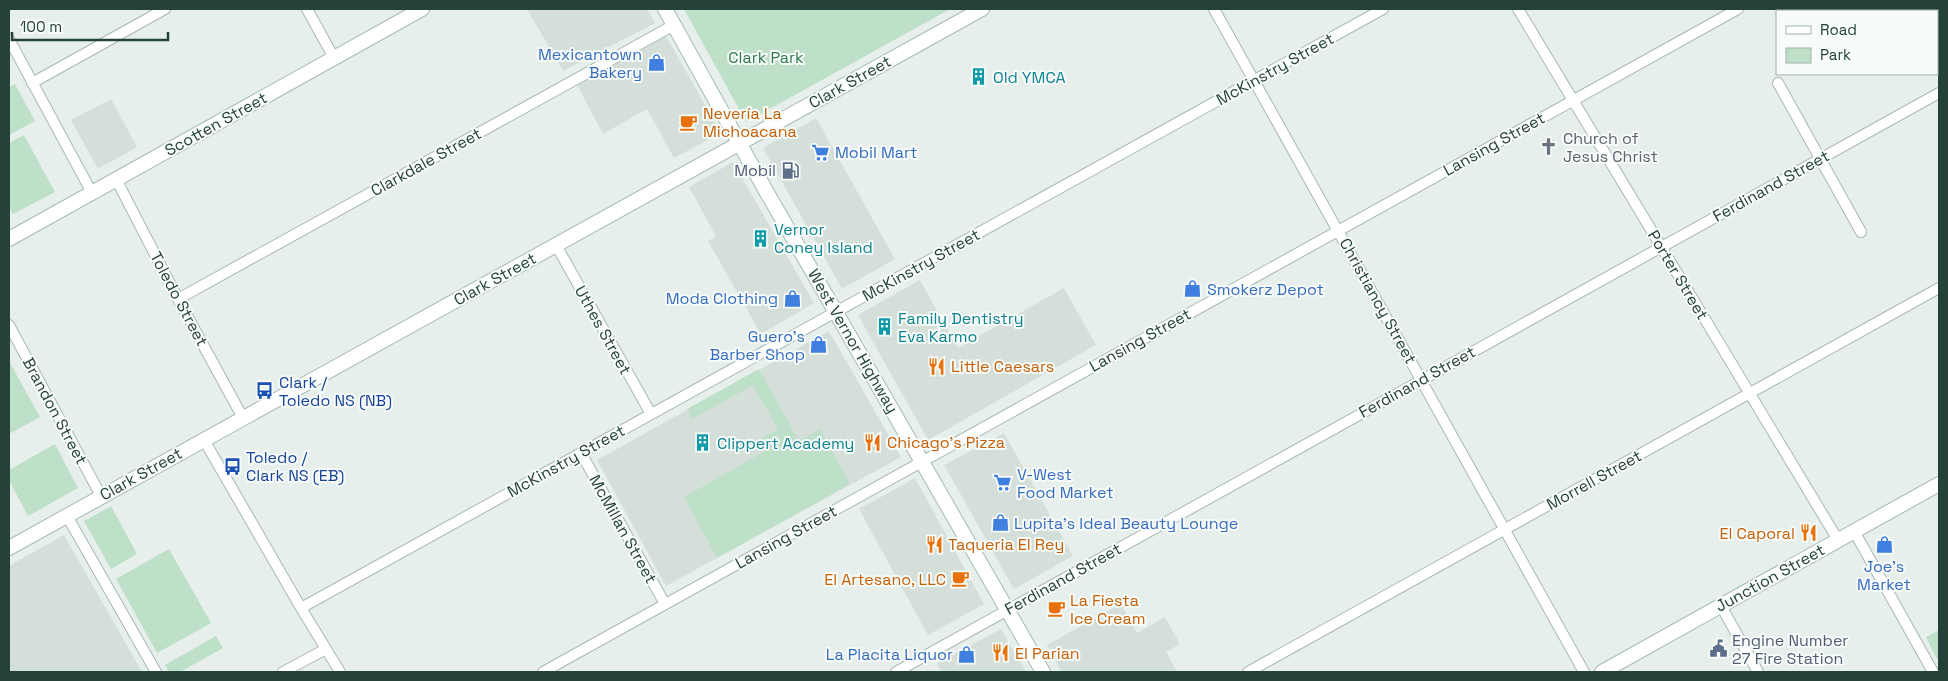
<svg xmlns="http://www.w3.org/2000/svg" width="1948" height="681" font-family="'Space Grotesk',sans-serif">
<rect width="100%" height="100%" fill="#e6efeb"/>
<path fill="#d4dfda" d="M 527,9 L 647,9 L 655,23 L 563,71 Z
M 666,36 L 721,133 L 674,158 L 647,109 L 603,134 L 577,85 Z
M 111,99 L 137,147 L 98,169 L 71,120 Z
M 816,118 L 895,259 L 842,289 L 763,148 Z
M 733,162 L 814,303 L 761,334 L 708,241 L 716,236 L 689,187 Z
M 920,280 L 958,348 L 1064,288 L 1096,345 L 928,440 L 858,315 Z
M 829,331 L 901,457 L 666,586 L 597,460 Z
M 1004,433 L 1073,556 L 1014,589 L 944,465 Z
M 915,478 L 984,604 L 928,635 L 859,509 Z
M 64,535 L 142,672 L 9,672 L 9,566 Z
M 1121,604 L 1137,633 L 1165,617 L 1180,644 L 1166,652 L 1177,672 L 1062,672 L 1047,645 Z
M 1001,629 L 1026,672 L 942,672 L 937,663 Z"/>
<path fill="#bfe0c8" d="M 684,9 L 950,9 L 746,122 Z
M 15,84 L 35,121 L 9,135 L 9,87 Z
M 24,135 L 55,192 L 13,214 L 9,207 L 9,143 Z
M 9,361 L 40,417 L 9,434 Z
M 759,369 L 799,441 L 820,429 L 850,484 L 717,558 L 684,497 L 764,452 L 758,440 L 778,429 L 753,385 L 692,419 L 687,409 Z
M 55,444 L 78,488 L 28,516 L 9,480 L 9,470 Z
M 111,506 L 137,554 L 111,569 L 84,521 Z
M 169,549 L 211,623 L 157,653 L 116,579 Z
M 1939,630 L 1939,658 L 1937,659 L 1926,637 Z
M 216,636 L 223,648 L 180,672 L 169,672 L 165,665 Z"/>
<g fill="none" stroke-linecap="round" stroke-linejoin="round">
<defs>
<path id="street" d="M 307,9 L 334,58
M 1214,9 L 1584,672
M 1518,9 L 1838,540
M 9,39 L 92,193
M 32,83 L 165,9
M 1778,83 L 1861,232
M 116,179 L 178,299 L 243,418
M 556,245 L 651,414
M 178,299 L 674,25
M 9,325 L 101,496
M 204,440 L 301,608 L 340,672
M 581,453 L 665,604
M 67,516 L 156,672
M 1854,531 L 1933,672
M 1721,606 L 1758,672
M 301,608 L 1383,9
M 283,672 L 326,649
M 543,672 L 1738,9
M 896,672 L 1939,93
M 1248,672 L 1939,288"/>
<path id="secondary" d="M 665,9 L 766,191 L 1043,672
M 9,239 L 422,9
M 9,548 L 982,9
M 1602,672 L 1939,484"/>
</defs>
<use href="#street" stroke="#a8b8b2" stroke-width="12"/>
<use href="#secondary" stroke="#a4bbb3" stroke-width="16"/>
<use href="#street" stroke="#fff" stroke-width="10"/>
<use href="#secondary" stroke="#fff" stroke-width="14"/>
</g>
<defs>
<symbol id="shop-bare" viewBox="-9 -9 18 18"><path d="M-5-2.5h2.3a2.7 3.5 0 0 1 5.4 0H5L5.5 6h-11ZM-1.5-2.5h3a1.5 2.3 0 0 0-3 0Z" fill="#3f7fe0" stroke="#f7fbf9" stroke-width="2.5" paint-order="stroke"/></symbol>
<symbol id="building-bare" viewBox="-9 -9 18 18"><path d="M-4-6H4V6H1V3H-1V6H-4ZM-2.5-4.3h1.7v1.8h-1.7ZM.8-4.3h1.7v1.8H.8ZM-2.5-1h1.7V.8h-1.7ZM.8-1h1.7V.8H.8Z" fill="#0f9aa8" stroke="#f7fbf9" stroke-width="2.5" paint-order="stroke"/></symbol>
<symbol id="cafe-bare" viewBox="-9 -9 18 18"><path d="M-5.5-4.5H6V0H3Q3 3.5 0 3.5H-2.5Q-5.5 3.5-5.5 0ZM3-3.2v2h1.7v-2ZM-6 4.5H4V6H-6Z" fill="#e8710a" stroke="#f7fbf9" stroke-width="2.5" paint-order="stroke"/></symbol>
<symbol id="church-bare" viewBox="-9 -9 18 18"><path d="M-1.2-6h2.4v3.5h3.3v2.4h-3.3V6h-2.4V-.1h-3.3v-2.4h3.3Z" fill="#6b7280" stroke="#f7fbf9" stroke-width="2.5" paint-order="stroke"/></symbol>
<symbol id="supermarket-bare" viewBox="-9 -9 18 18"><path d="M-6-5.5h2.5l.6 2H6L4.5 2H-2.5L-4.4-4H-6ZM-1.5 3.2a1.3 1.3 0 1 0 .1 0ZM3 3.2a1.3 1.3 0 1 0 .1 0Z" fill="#3f7fe0" stroke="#f7fbf9" stroke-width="2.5" paint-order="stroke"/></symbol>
<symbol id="fuel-bare" viewBox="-9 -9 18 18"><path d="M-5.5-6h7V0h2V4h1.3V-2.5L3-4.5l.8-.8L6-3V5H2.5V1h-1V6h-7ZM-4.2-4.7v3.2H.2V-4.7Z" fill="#5c6f8a" stroke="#f7fbf9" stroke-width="2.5" paint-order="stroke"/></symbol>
<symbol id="restaurant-bare" viewBox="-9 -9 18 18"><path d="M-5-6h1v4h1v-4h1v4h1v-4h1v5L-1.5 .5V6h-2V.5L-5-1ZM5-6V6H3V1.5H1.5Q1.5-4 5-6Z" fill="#e8710a" stroke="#f7fbf9" stroke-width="2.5" paint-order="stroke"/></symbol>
<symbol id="bus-bare" viewBox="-9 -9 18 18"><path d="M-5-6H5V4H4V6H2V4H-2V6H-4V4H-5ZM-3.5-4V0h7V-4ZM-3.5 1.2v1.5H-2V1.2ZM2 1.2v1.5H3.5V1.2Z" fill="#1a4fb4" stroke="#f7fbf9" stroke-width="2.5" paint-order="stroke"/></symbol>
<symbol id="civic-bare" viewBox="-9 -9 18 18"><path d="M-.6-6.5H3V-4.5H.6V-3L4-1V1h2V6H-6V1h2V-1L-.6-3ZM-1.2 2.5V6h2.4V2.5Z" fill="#5c6f8a" stroke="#f7fbf9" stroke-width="2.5" paint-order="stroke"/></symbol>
</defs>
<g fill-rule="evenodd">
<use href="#shop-bare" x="644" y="50" width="25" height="25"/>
<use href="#building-bare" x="966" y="64" width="25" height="25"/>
<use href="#cafe-bare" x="676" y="110" width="25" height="25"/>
<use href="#church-bare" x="1536" y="134" width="25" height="25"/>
<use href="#supermarket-bare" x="808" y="140" width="25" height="25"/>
<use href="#fuel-bare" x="778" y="158" width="25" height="25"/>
<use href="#building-bare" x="748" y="226" width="25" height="25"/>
<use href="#shop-bare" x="1180" y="276" width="25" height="25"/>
<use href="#shop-bare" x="780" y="286" width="25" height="25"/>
<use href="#building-bare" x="872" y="314" width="25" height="25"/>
<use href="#shop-bare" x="806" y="332" width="25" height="25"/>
<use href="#restaurant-bare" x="924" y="354" width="25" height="25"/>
<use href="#bus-bare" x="252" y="378" width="25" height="25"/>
<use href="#restaurant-bare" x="860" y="430" width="25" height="25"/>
<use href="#building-bare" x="690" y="430" width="25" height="25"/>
<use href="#bus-bare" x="220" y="454" width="25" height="25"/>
<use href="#supermarket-bare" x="990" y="470" width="25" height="25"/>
<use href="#shop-bare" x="988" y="510" width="25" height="25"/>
<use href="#restaurant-bare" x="1796" y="520" width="25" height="25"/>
<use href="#restaurant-bare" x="922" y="532" width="25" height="25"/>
<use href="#shop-bare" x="1872" y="532" width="25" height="25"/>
<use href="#cafe-bare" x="948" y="566" width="25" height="25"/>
<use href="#cafe-bare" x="1044" y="596" width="25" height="25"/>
<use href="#civic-bare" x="1706" y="636" width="25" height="25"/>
<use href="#restaurant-bare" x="988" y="640" width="25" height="25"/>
<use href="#shop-bare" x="954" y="642" width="25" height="25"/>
</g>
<g text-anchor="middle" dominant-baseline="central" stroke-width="4" stroke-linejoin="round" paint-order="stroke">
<g font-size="16" fill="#366cbe" stroke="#f7fbf9" text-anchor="end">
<text x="642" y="54">Mexicantown<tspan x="642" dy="18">Bakery</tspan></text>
<text x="835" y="152" text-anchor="start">Mobil Mart</text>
<text x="1207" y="289" text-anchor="start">Smokerz Depot</text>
<text x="778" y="298">Moda Clothing</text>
<text x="805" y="336">Guero's<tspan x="805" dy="18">Barber Shop</tspan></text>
<text x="1017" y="474" text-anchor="start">V-West<tspan x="1017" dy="18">Food Market</tspan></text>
<text x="1014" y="523" text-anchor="start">Lupita's Ideal Beauty Lounge</text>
<text x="1884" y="566" text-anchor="middle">Joe's<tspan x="1884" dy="18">Market</tspan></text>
<text x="953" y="654">La Placita Liquor</text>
</g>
<g font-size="16" fill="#2d7a4b" stroke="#f7fbf9">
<text x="766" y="57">Clark Park</text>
</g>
<g font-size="16" fill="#24423a" stroke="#f7fbf9">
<text transform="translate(1275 69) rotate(-29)">McKinstry Street</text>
<text transform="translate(850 82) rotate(-29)">Clark Street</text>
<text transform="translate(216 124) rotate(-29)">Scotten Street</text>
<text transform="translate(1494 144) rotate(-29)">Lansing Street</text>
<text transform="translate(426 162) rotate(-29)">Clarkdale Street</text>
<text transform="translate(1771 186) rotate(-29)">Ferdinand Street</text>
<text transform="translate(921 265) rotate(-29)">McKinstry Street</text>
<text transform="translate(1678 275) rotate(59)">Porter Street</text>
<text transform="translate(495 279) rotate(-29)">Clark Street</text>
<text transform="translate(179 299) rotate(62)">Toledo Street</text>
<text transform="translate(1378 301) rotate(61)">Christiancy Street</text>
<text transform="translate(603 330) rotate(61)">Uthes Street</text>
<text transform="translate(1140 340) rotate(-29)">Lansing Street</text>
<text transform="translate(853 341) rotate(60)">West Vernor Highway</text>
<text transform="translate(1417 382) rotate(-29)">Ferdinand Street</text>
<text transform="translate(55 411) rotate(62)">Brandon Street</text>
<text transform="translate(566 461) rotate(-29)">McKinstry Street</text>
<text transform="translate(141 474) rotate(-29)">Clark Street</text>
<text transform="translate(1594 480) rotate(-29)">Morrell Street</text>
<text transform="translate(623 529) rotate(61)">McMillan Street</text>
<text transform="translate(786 537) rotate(-29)">Lansing Street</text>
<text transform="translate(1770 578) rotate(-29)">Junction Street</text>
<text transform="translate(1063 579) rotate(-29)">Ferdinand Street</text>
</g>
<g font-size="16" fill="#0d838f" stroke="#f7fbf9" text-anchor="start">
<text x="993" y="77">Old YMCA</text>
<text x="774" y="229">Vernor<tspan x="774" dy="18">Coney Island</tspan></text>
<text x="898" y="318">Family Dentistry<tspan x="898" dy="18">Eva Karmo</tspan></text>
<text x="717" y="443">Clippert Academy</text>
</g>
<g font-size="16" fill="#c56008" stroke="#f7fbf9" text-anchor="start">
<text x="703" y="113">Nevería La<tspan x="703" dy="18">Michoacana</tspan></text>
<text x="951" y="366">Little Caesars</text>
<text x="887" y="442">Chicago's Pizza</text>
<text x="1795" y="533" text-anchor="end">El Caporal</text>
<text x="948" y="544">Taqueria El Rey</text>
<text x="946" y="579" text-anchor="end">El Artesano, LLC</text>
<text x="1070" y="600">La Fiesta<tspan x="1070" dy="18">Ice Cream</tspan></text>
<text x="1015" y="653">El Parian</text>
</g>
<g font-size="16" fill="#5b616d" stroke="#f7fbf9" text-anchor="start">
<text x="1563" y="138">Church of<tspan x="1563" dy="18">Jesus Christ</tspan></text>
</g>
<g font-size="16" fill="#4e5e75" stroke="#f7fbf9" text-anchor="end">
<text x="776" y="170">Mobil</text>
<text x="1732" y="640" text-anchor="start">Engine Number<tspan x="1732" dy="18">27 Fire Station</tspan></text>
</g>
<g font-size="16" fill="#164399" stroke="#f7fbf9" text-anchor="start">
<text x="279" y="382">Clark /<tspan x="279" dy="18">Toledo NS (NB)</tspan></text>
<text x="246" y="457">Toledo /<tspan x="246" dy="18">Clark NS (EB)</tspan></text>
</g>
</g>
<rect width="1948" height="681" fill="none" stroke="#24423a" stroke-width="20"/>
<rect x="1776" y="10" width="162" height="65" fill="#f7fbf9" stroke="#a3b1ad"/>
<rect x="1786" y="26" width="25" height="8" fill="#ffffff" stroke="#a3b1ad"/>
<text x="1820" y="35" font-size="15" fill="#24423a">Road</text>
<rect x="1786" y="48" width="25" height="15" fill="#bfe0c8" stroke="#a3b1ad"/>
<text x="1820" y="60" font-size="15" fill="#24423a">Park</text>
<path d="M12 32v8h156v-8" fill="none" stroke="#24423a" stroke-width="2.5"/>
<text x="20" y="32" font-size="15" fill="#24423a" stroke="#f7fbf9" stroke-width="4" paint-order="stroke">100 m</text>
</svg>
